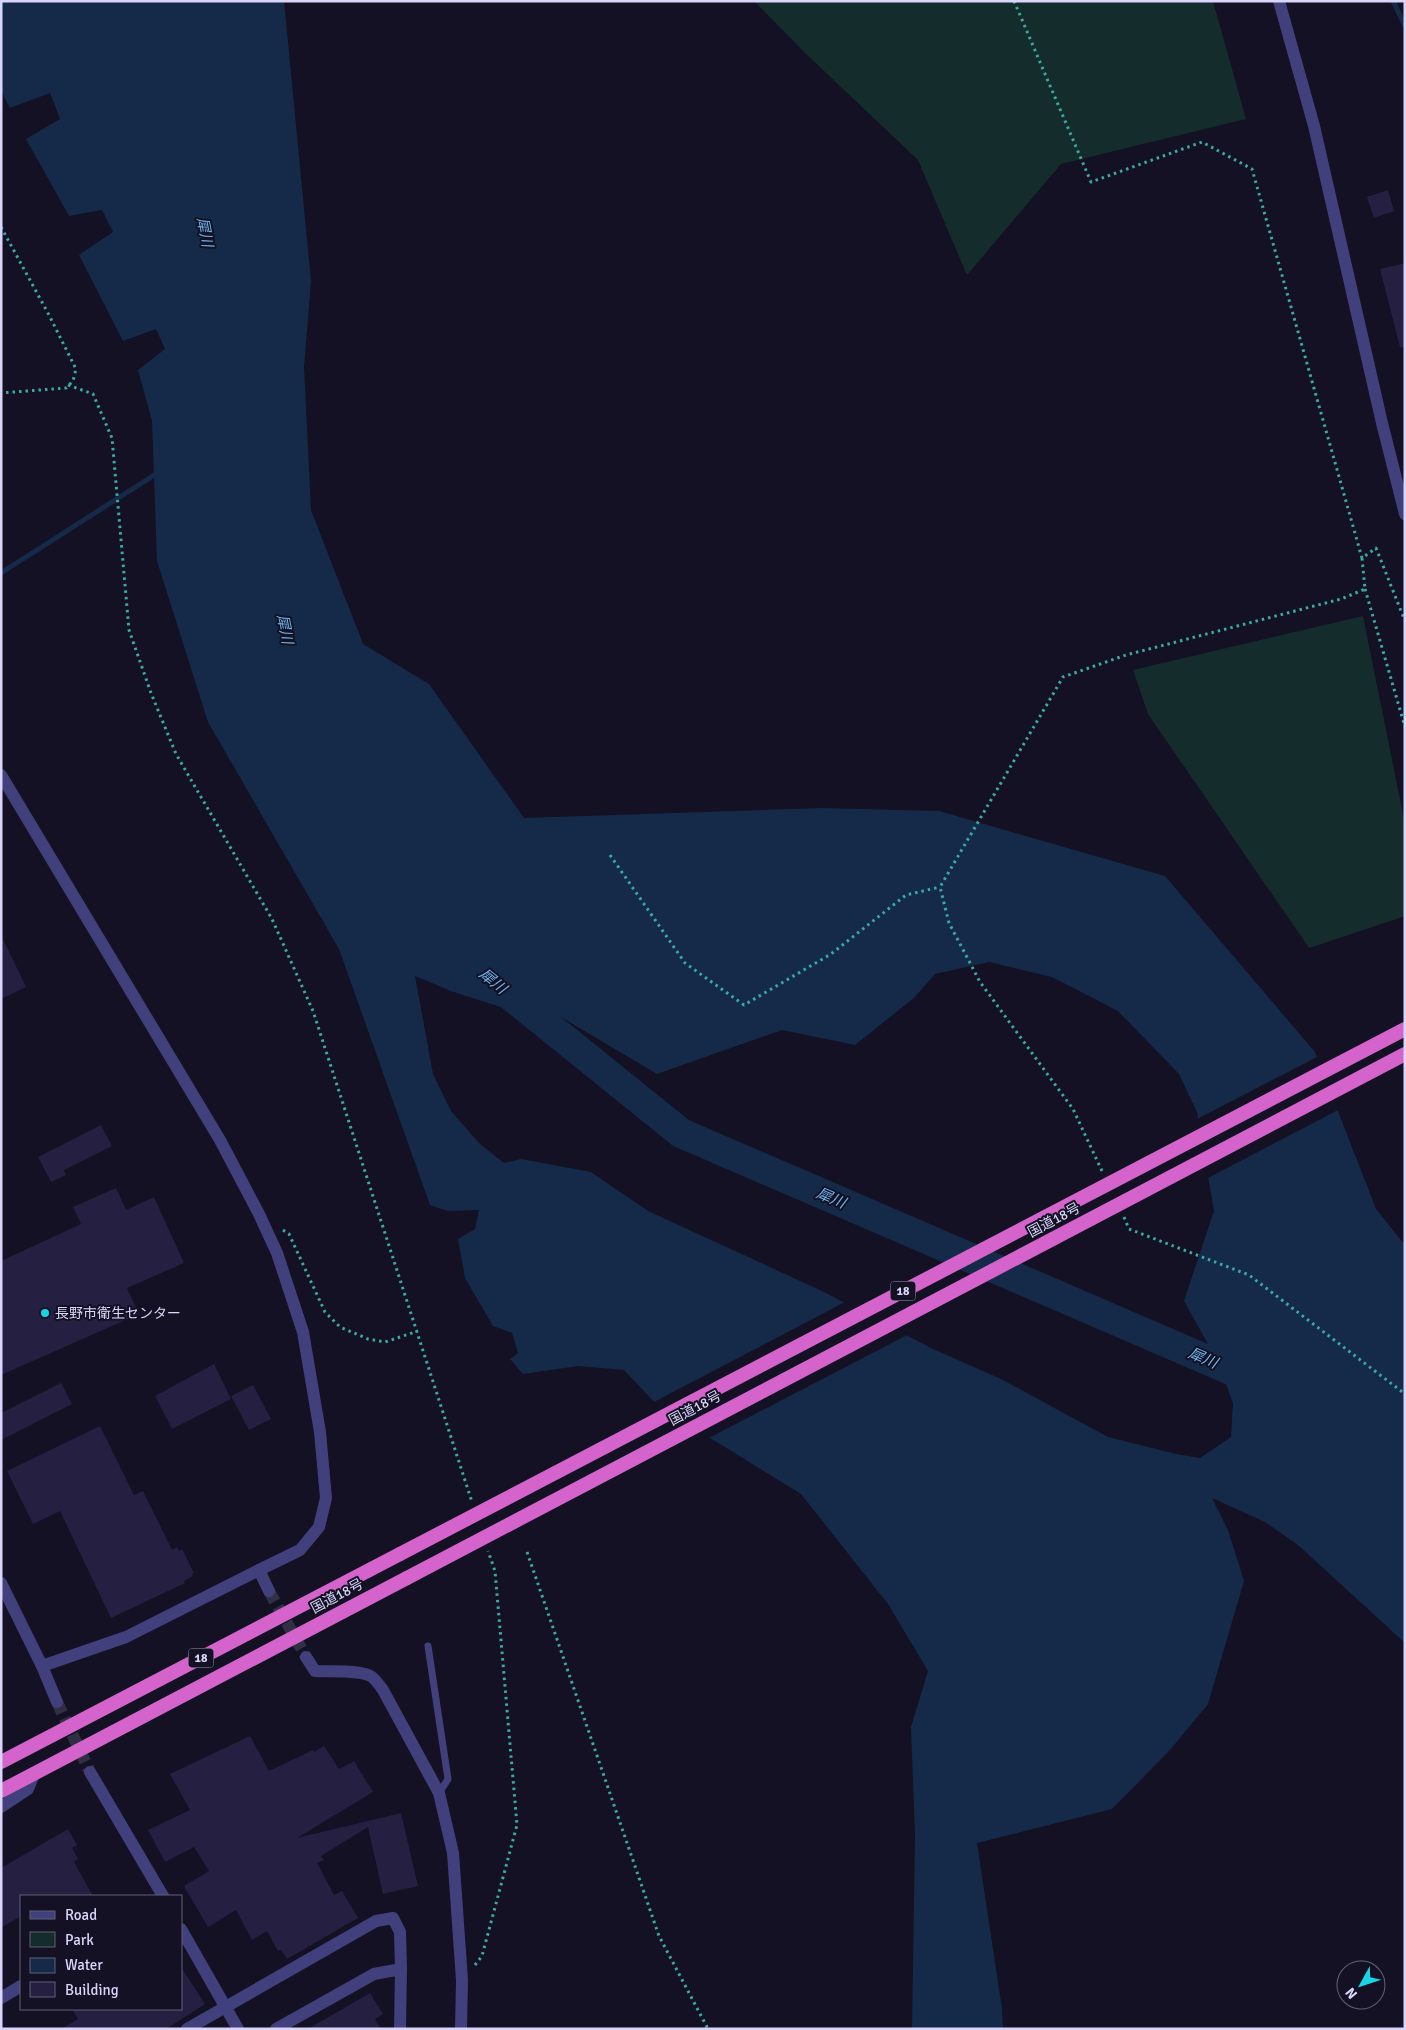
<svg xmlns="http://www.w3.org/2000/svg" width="1406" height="2030" font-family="Signika,'Noto Sans JP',sans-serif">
<rect width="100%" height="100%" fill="#131123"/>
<path fill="#142c2b" d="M 754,1 L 1213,1 L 1246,119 L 1061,164 L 967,275 L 918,160 L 805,53 Z
M 1363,616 L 1405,824 L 1405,916 L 1309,948 L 1148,714 L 1133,670 Z"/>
<path fill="#152a48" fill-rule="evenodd" d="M 1,1 L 284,1 L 311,281 L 304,367 L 311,510 L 363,644 L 429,684 L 524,818 L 821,808 L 939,811 L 1165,876 L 1315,1052 L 1376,1209 L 1405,1245 L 1405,1643 L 1298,1545 L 1265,1522 L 1212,1498 L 1228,1530 L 1244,1581 L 1208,1704 L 1170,1750 L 1112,1809 L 977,1843 L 1002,2009 L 1003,2029 L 912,2029 L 915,1835 L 911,1727 L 928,1671 L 888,1604 L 801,1494 L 657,1405 L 624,1370 L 578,1366 L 523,1374 L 510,1359 L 518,1353 L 512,1333 L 493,1326 L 465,1278 L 458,1239 L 475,1229 L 479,1210 L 448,1211 L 430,1205 L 339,949 L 208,722 L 157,561 L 152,421 L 138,370 L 165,349 L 156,329 L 123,341 L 79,255 L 113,232 L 102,210 L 69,216 L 26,139 L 60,119 L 50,93 L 10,108 L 1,91 ZM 989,962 L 1052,977 L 1118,1011 L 1179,1074 L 1197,1112 L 1214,1211 L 1184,1301 L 1217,1360 L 1233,1403 L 1231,1437 L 1200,1458 L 1176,1454 L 1108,1437 L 1003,1380 L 931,1348 L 822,1291 L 648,1211 L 591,1172 L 521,1159 L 504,1163 L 480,1144 L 451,1111 L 433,1074 L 415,976 L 451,991 L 522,1014 L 549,1010 L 657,1074 L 782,1030 L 855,1045 L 914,998 L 935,974 Z"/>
<path fill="#131123" d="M 1319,1056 L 1340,1109 L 1206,1179 L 1195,1120 Z
M 847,1301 L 909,1334 L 707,1439 L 652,1403 Z"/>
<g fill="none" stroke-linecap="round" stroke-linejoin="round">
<path stroke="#152a48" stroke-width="5" d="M 1393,1 L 1405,26
M 1,573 L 159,472"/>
<path stroke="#152a48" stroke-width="30" d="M 500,987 L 681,1133 L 1256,1381"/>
</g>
<path fill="#251f42" d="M 1388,190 L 1394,211 L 1374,218 L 1367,197 Z
M 1405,263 L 1405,347 L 1400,347 L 1380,269 Z
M 1,935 L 26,987 L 1,999 Z
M 101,1125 L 112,1146 L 64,1170 L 66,1175 L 51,1182 L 38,1157 Z
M 116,1188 L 126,1210 L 154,1197 L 184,1263 L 127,1288 L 139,1314 L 1,1375 L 1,1261 L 81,1224 L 73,1207 Z
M 214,1364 L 231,1399 L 172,1429 L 155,1396 Z
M 61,1383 L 72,1404 L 1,1440 L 1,1413 Z
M 253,1385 L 271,1419 L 249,1430 L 231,1396 Z
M 100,1426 L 134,1495 L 143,1491 L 172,1550 L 177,1547 L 179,1551 L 182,1549 L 194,1573 L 192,1574 L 193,1576 L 184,1581 L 185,1583 L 111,1618 L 60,1511 L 33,1524 L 7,1471 Z
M 250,1736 L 269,1771 L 313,1750 L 314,1752 L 324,1746 L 339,1769 L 354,1761 L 373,1792 L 297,1838 L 401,1813 L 418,1886 L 383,1894 L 368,1827 L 321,1856 L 324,1860 L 317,1863 L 334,1895 L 342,1891 L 358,1918 L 287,1959 L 281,1950 L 278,1951 L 267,1931 L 252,1940 L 236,1910 L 208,1927 L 184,1886 L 209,1871 L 194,1847 L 165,1862 L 148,1830 L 190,1810 L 170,1774 Z
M 68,1829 L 77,1845 L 72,1848 L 78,1859 L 74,1862 L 93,1896 L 21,1896 L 21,1916 L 1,1928 L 1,1868 Z
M 181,1967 L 205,2004 L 166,2029 L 61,2029 L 78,2019 L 72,2009 L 181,2009 Z
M 370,1993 L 383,2014 L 375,2019 L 381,2029 L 308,2029 Z"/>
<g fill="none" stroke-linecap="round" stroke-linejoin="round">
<path stroke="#312f43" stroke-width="12" stroke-dasharray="12 6" stroke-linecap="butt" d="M 269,1591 L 306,1657"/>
<path stroke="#312f43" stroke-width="12" stroke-dasharray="12 6" stroke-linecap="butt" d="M 57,1702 L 90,1772"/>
<path stroke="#3baaa1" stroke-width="3" stroke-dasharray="2.5 4" stroke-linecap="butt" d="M 1014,1 L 1091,182 L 1202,142 L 1252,169 L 1362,558
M 1,227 L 49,315 L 76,369 L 73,381 L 66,388 L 1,393
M 68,385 L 93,394 L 112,438 L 129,630 L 151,693 L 176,754 L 272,919 L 313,1011 L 472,1502
M 1365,589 L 1405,727
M 610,855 L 685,963 L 744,1005 L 831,954 L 906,895 L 940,887
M 1102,1171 L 1073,1109 L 980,982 L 949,923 L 940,887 L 1063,677 L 1126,655 L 1341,599 L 1365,589 L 1362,558 L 1376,548 L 1405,621
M 1124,1217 L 1129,1229 L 1249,1275 L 1405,1394
M 283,1230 L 289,1234 L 325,1312 L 340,1327 L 368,1339 L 385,1342 L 418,1331
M 527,1552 L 659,1936 L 708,2029
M 475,1965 L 482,1956 L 517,1825 L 495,1571 L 488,1551"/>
<path stroke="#41407d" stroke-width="7" d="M 428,1646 L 448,1779 L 439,1793"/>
<path stroke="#41407d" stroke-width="12" d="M 306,1657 L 315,1671 C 330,1672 361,1669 372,1677 C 376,1680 380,1686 383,1690 L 439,1793 L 453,1853 L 462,1980 L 461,2029
M 42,1666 L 126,1637 L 259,1570 L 269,1591
M 187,2029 L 376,1921 L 393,1918 L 400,1932 L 401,1969 L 374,1974 L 276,2029
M 400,2029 L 401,1969"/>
<path stroke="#41407d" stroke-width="12" d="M 1279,1 L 1314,126 L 1382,423 L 1405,514
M 1,775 L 220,1140 L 259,1214 L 277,1253 L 303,1332 L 320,1432 L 326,1498 L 319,1527 L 300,1550 L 259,1570
M 1,1583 L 42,1666 L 57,1702
M 90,1772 L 163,1896
M 1,1807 L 28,1789 L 34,1774
M 181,1929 L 238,2029
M 1,1998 L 21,1986"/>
<path stroke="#d464cb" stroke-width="14" d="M 1,1762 L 400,1554
M 1,1791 L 407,1578"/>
<path stroke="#d464cb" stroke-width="14" d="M 400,1554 L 1405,1029
M 407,1578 L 1405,1054"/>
</g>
<circle fill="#18d5e5" stroke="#131123" stroke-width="2" cx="45" cy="1313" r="5"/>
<g text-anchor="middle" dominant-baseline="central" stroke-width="4" stroke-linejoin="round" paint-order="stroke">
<g fill="#131123" stroke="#9e9bba" stroke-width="1">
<rect x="890.5" y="1281.5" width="25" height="19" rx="4"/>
<rect x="188.5" y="1648.5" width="25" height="19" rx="4"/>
</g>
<g font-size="12" font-weight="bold" fill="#dad6fb">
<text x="903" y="1291">18</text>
<text x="201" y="1658">18</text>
</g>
<g font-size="14" fill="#dad6fb" stroke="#131123">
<text transform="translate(1054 1220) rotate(-28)">国道18号</text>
<text transform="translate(695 1408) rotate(-28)">国道18号</text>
<text transform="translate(337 1596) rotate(-28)">国道18号</text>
</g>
<g font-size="14" fill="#dad6fb" stroke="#131123" text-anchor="start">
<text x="55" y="1313">長野市衛生センター</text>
</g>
<g font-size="15" font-style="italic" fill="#6fb7f0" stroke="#131123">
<text transform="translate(205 232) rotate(79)">犀川</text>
<text transform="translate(285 629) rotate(79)">犀川</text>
<text transform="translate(493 981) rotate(39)">犀川</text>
<text transform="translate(831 1198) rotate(23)">犀川</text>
<text transform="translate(1203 1358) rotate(23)">犀川</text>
</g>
</g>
<rect width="1406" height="2030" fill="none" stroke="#dad6fb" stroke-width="5"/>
<rect x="20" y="1895" width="162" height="115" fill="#131123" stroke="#636079"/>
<rect x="30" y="1911" width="25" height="8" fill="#41407d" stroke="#636079"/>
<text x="65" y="1920" font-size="15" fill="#dad6fb">Road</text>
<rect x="30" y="1932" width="25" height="15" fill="#142c2b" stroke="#636079"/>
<text x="65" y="1945" font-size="15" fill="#dad6fb">Park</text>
<rect x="30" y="1958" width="25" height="15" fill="#152a48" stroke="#636079"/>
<text x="65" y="1970" font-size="15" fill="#dad6fb">Water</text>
<rect x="30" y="1982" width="25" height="15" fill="#251f42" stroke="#636079"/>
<text x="65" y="1995" font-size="15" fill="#dad6fb">Building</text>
<g transform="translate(1361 1985) rotate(230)"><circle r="24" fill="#131123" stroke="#636079"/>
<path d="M0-4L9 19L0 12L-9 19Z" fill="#18d5e5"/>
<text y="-8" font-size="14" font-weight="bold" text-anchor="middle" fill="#dad6fb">N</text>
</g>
</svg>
